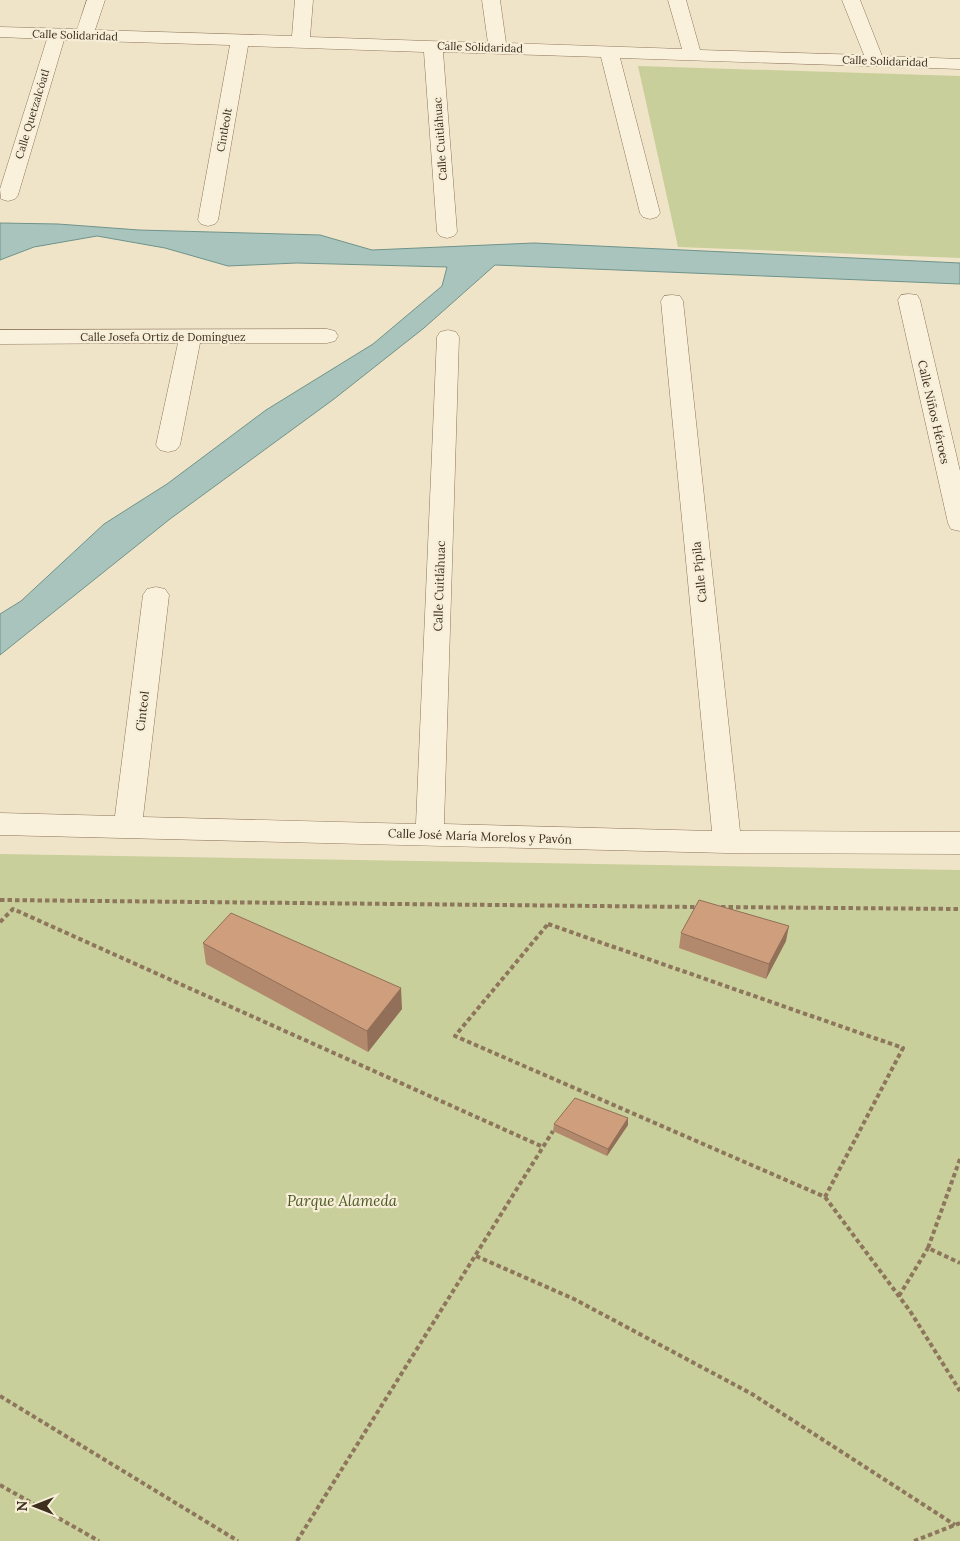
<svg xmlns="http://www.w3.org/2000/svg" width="960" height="1541" font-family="Lora,serif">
<rect width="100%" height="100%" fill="#f0e4c8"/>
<path fill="#c9cf9b" d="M 638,66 L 960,76 L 960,258 L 678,247 Z
M 0,854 L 960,870 L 960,1541 L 0,1541 Z"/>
<path fill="#a9c4bc" stroke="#6f938a" d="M 0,223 L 58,224 L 139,230 L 320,235 L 372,250 L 534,243 L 960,263 L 960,284 L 495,265 L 424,328 L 334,399 L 170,519 L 0,655 L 0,614 L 21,601 L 104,524 L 167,484 L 266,410 L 373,344 L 442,286 L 447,267 L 297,263 L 228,266 L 165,248 L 97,236 L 34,247 L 0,260 Z"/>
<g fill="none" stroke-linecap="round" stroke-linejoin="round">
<defs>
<path id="minor" d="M 87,0 L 105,0 L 95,30 L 292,36 L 295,0 L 313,0 L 310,37 L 488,43 L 482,0 L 500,0 L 506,43 L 682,49 L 668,0 L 686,0 L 700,50 L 864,55 L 842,0 L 860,0 L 882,56 L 960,59 L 960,69 L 620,58 L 660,213 L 657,217 L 650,219 L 643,217 L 640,213 L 601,57 L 443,52 L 457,232 L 454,236 L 447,238 L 440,236 L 437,232 L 424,52 L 248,46 L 218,220 L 215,224 L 208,226 L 201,224 L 198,220 L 230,45 L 64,40 L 18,195 L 15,199 L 8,201 L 1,199 L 0,189 L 47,39 L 0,37 L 0,27 L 77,29 Z
M 909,294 L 917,295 L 920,300 L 960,471 L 960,531 L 951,529 L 948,523 L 898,300 L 901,295 Z
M 672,295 L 680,296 L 683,301 L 740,831 L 960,832 L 960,854 L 727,853 L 0,835 L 0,813 L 115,816 L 143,595 L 147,589 L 156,587 L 165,589 L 169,595 L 143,817 L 416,824 L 437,337 L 440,332 L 448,330 L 456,332 L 459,337 L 444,824 L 712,831 L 661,301 L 664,296 Z
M 327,329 L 335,331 L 338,336 L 335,341 L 327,343 L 200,343 L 180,445 L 176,450 L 168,452 L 160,450 L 156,445 L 178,343 L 0,344 L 0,330 Z"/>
</defs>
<use href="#minor" stroke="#8d765c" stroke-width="1"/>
<path stroke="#8d765c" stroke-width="4" stroke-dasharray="4.5 3" stroke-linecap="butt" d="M 0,900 L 697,907
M 721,907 L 960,909
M 0,922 L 13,909 L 541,1146
M 548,924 L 903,1048 L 825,1197 L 455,1036 Z
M 960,1159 L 928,1248 L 960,1263
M 825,1197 L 910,1311 L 960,1391
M 476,1256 L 574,1299 L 752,1394 L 955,1525
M 899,1296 L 928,1248
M 0,1396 L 238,1541
M 0,1485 L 99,1541
M 297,1541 L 553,1131
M 914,1541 L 960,1523"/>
<use href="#minor" fill="#faf1dc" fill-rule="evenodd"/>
</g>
<path fill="#b2896c" d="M 681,933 L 786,941 L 766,979 L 679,948 Z
M 203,943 L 402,1009 L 368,1052 L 206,964 Z
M 628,1118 L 628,1125 L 607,1156 L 553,1131 L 554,1124 Z"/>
<path fill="#916f58" d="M 789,926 L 786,941 L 766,979 L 769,964 Z
M 401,988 L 402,1009 L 368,1052 L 367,1031 Z
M 628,1118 L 628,1125 L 607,1156 L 608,1149 Z"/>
<path fill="#cf9f7d" stroke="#916f58" d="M 699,900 L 789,926 L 769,964 L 681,933 Z
M 231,913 L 401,988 L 367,1031 L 203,943 Z
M 575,1098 L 628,1118 L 608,1149 L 554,1124 Z"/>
<g text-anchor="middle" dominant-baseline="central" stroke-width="4.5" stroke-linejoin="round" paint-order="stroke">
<g font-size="11" fill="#3d2e20" stroke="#f7eed8">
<text transform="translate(75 35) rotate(2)">Calle Solidaridad</text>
<text transform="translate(480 47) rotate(2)">Calle Solidaridad</text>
<text transform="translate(885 61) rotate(2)">Calle Solidaridad</text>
<text transform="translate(32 114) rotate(-73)">Calle Quetzalcóatl</text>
<text transform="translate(224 130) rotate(-80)">Cintleolt</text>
<text transform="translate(440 139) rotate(-94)">Calle Cuitláhuac</text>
<text x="163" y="337">Calle Josefa Ortiz de Domínguez</text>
</g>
<g font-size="12" fill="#3d2e20" stroke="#f7eed8">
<text transform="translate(934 412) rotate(77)">Calle Niños Héroes</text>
<text transform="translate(699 572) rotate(-96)">Calle Pípila</text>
<text transform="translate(439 586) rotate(-88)">Calle Cuitláhuac</text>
<text transform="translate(142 711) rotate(-83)">Cinteol</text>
<text transform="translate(480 836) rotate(2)">Calle José María Morelos y Pavón</text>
</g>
<g font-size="15" font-style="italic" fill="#4d5a26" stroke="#f7eed8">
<text x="342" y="1200">Parque Alameda</text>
</g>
</g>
<g transform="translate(35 1506) rotate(270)" stroke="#f7eed8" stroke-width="4" paint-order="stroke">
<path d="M0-4L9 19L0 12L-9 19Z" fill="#3d2e20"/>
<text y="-8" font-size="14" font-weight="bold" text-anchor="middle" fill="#3d2e20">N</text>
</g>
</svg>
